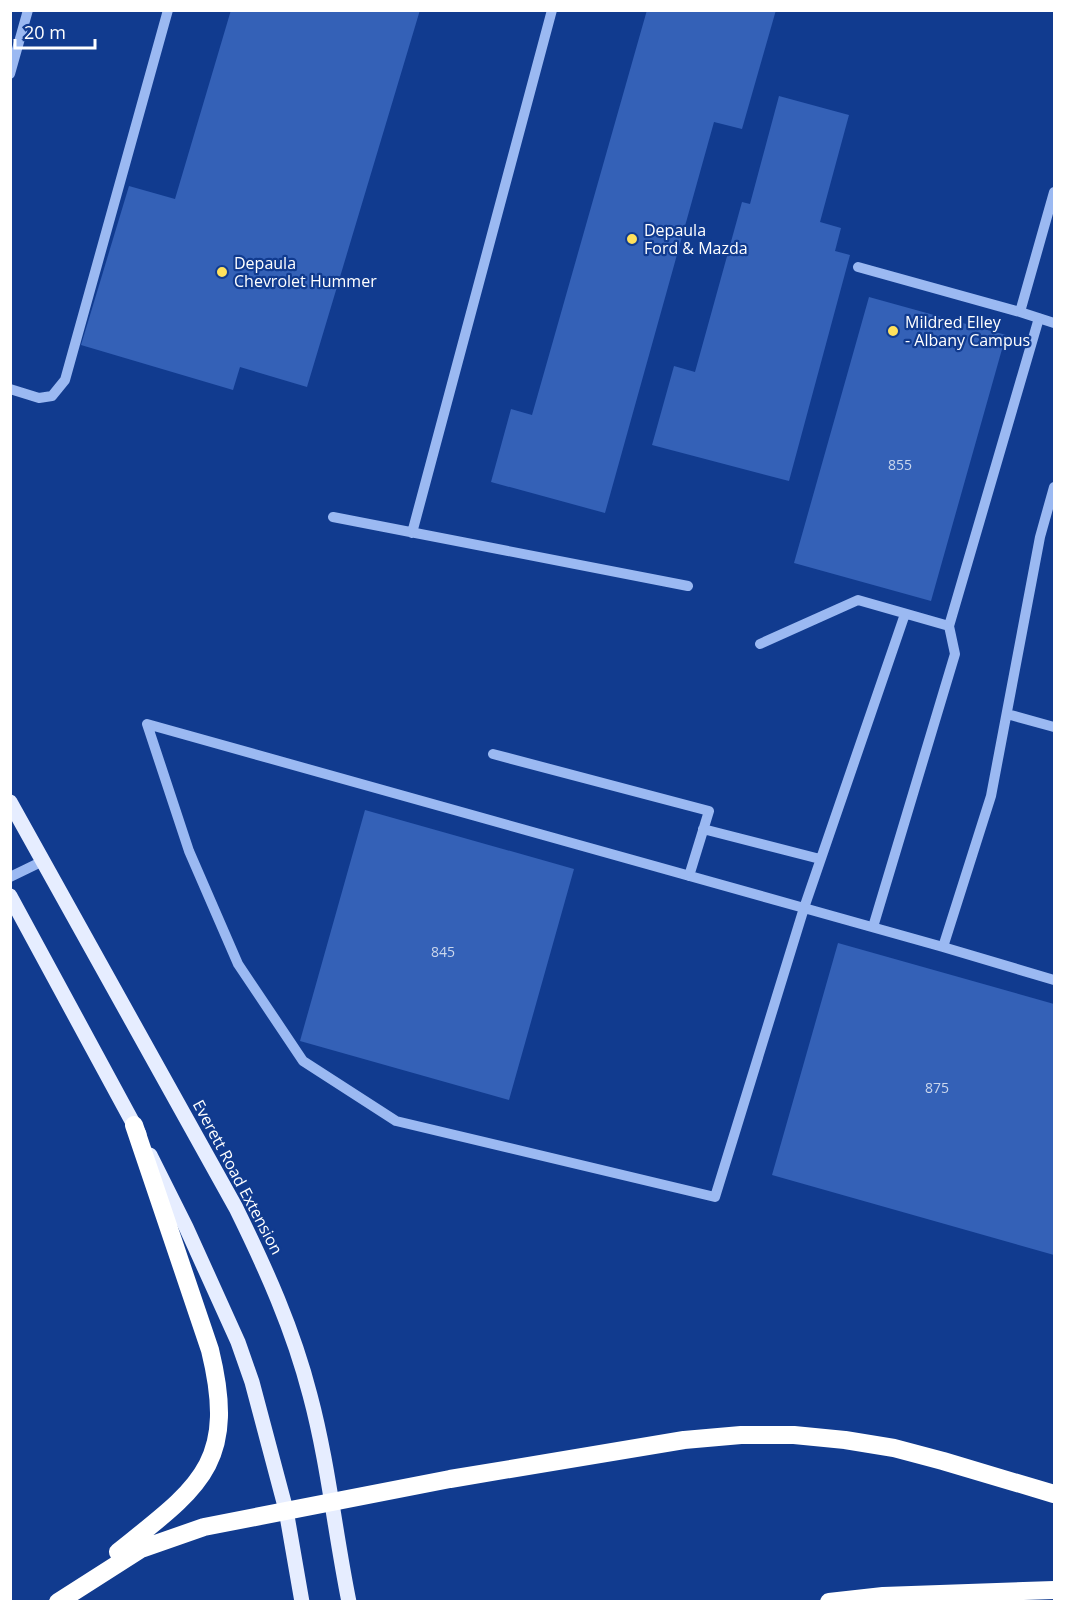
<svg xmlns="http://www.w3.org/2000/svg" width="1065" height="1612" font-family="'Open Sans',sans-serif">
<rect width="100%" height="100%" fill="#113b8f"/>
<path fill="#3461b7" d="M 231,10 L 420,10 L 307,387 L 240,367 L 233,390 L 81,345 L 129,186 L 175,199 Z
M 647,10 L 776,10 L 742,129 L 714,122 L 605,513 L 491,482 L 511,409 L 532,415 Z
M 779,96 L 849,115 L 820,222 L 841,228 L 835,251 L 850,255 L 789,481 L 652,445 L 674,366 L 695,372 L 742,202 L 750,204 Z
M 869,297 L 1006,335 L 931,601 L 794,563 Z
M 365,810 L 574,869 L 509,1100 L 300,1041 Z
M 838,943 L 1054,1004 L 1054,1255 L 772,1175 Z"/>
<g fill="none" stroke-linecap="round" stroke-linejoin="round">
<path stroke="#9bb9f2" stroke-width="10" d="M 10,74 L 28,10
M 1054,192 L 1020,312 L 1054,323
M 858,267 L 1020,312
M 10,389 L 39,398 L 52,396 L 65,380 L 168,10
M 333,517 L 688,586
M 412,533 L 552,10
M 905,614 L 804,908 L 715,1197 L 396,1121 L 303,1061 L 238,964 L 189,851 L 147,724 L 804,908 L 943,947 L 991,796 L 1040,537 L 1054,487
M 760,644 L 858,600 L 949,626
M 1007,714 L 1054,727
M 493,754 L 709,811 L 689,876
M 703,829 L 820,859
M 10,877 L 43,861
M 873,927 L 955,654 L 949,626 L 1039,318
M 943,947 L 1054,980"/>
<path stroke="#e6edff" stroke-width="15" d="M 10,802 L 236,1208 C 266,1269 293,1329 310,1395 C 328,1462 335,1533 349,1602
M 10,896 L 139,1134
M 150,1155 L 186,1227 L 238,1342 L 252,1382 L 286,1510 L 302,1602"/>
<path stroke="#fff" stroke-width="18" d="M 118,1552 C 199,1487 238,1464 210,1350 L 134,1125
M 58,1602 L 141,1549 L 204,1527 L 450,1479 L 684,1440 L 741,1435 L 794,1435 L 845,1440 L 894,1448 L 943,1461 L 1054,1494
M 829,1602 L 883,1596 L 1054,1590"/>
</g>
<g fill="#ffe15c" stroke="#113b8f" stroke-width="2">
<circle cx="632" cy="239" r="6"/>
<circle cx="222" cy="272" r="6"/>
<circle cx="893" cy="331" r="6"/>
</g>
<g text-anchor="middle" dominant-baseline="central" stroke-width="4.5" stroke-linejoin="round" paint-order="stroke">
<g font-size="14" fill="#ccd8ed">
<text x="900" y="464">855</text>
<text x="443" y="951">845</text>
<text x="937" y="1087">875</text>
</g>
<g font-size="16" fill="#fff" stroke="#113b8f" text-anchor="start">
<text x="644" y="230">Depaula<tspan x="644" dy="18">Ford &amp; Mazda</tspan></text>
<text x="234" y="263">Depaula<tspan x="234" dy="18">Chevrolet Hummer</tspan></text>
<text x="905" y="322">Mildred Elley<tspan x="905" dy="18">- Albany Campus</tspan></text>
</g>
<g font-size="16" fill="#fff" stroke="#113b8f">
<text transform="translate(238 1177) rotate(62)">Everett Road Extension</text>
</g>
</g>
<rect width="1065" height="1612" fill="none" stroke="#ffffff" stroke-width="24"/>
<path d="M15 39v9h80v-9" fill="none" stroke="#ffffff" stroke-width="3"/>
<text x="24" y="39" font-size="18" fill="#ffffff" stroke="#113b8f" stroke-width="4.5" paint-order="stroke">20 m</text>
</svg>
